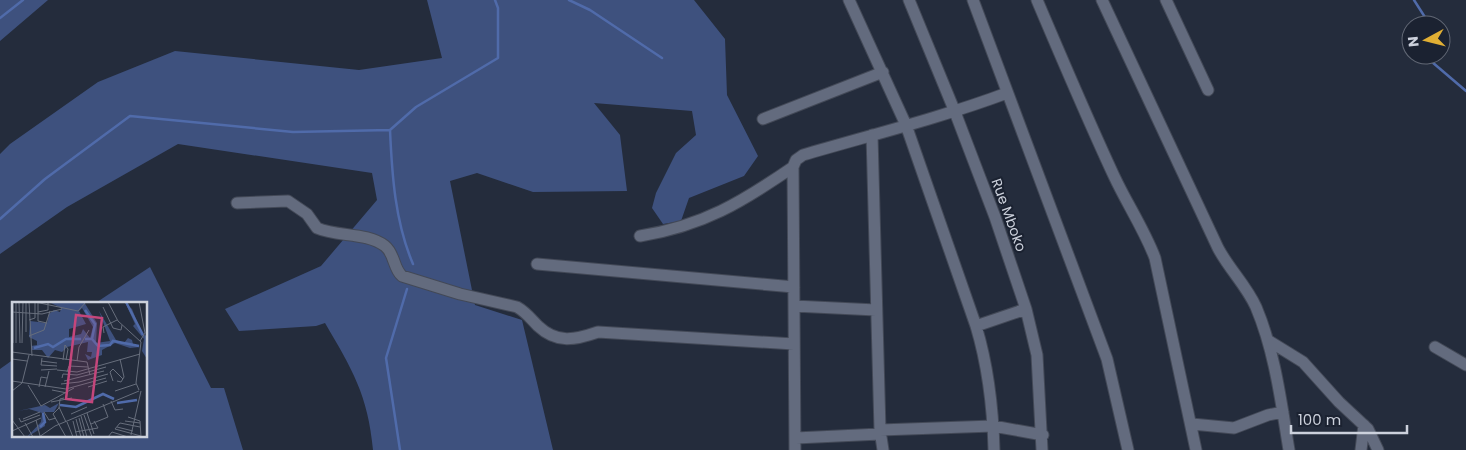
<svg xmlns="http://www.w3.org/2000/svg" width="1466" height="450" font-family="Poppins,sans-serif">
<rect width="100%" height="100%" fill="#242c3c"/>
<path fill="#3e517e" d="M 0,0 L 48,0 L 0,41 Z
M 427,0 L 694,0 L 725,39 L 727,95 L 758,156 L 744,176 L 689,198 L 681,221 L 663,224 L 652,208 L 656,193 L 676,153 L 696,135 L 692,111 L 594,103 L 620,135 L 627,191 L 533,192 L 477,173 L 450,181 L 475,305 L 522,320 L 553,450 L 373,450 C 368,395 352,369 325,323 L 316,326 L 239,331 L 225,309 L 321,266 L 377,200 L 372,173 L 178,144 L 67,207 L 0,254 L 0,154 L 10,144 L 98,82 L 175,51 L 359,70 L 442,58 Z
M 150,267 L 211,388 L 224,388 L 243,450 L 0,450 L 0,369 L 14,359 L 14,436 L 146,436 L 146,304 L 94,304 Z"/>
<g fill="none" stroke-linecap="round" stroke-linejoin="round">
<path stroke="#506baa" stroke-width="2.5" d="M 569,0 L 590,10 L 662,58
M 1414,0 L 1430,25
M 0,18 L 23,0
M 1432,55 L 1432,62 L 1466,91
M 0,219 L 45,179 L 130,116 L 293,132 L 390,130
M 413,264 C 395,222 392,175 390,130 L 416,107 L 498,58 L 498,8 L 495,0
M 400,450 L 386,358 L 407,289"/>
<defs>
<path id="minor" d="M 849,0 L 906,125 L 976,326 C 988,366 993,409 994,450
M 909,0 L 955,112 L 995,217 L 1026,309 L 1037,355 L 1042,450
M 973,0 L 1107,359 L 1128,450
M 1037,0 C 1062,59 1087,118 1114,176 C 1127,204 1144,229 1155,258 L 1196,450
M 1102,0 L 1218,248 C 1229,269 1246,285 1256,307 C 1275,352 1281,402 1289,450
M 1166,0 L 1208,90
M 763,119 L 883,72
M 872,135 L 880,430 L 883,450
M 237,203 L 288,201 L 307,214 L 317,228 C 337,237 367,232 385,246 C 395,254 393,268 402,276 L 460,294 L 517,307 C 526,312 531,319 538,326 C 557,344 575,340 598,332 L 794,344
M 640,236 C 703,226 742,202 793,167
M 537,264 L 794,287
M 794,306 L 876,310
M 976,326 L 1026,309
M 1269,341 L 1303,362 L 1339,402 L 1368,429 L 1378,450
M 1435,347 L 1466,365
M 1192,424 L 1234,428 L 1268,415 L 1283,412
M 880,430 L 993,426 L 1043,435
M 796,438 L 880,434
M 795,450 L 793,167 L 796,160 L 803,155 C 871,135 940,118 1007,93
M 1361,450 L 1364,425"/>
</defs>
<use href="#minor" stroke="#434957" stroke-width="13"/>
<use href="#minor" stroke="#636b7e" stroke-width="11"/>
</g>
<g text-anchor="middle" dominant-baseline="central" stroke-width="4" stroke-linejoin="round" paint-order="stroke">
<g font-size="14" fill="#ccd1dc" stroke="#1b2231">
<text transform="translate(1009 215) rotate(70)">Rue Mboko</text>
</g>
</g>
<g transform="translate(12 302)">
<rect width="135" height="135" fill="#242c3c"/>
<path d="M 37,0 L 72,0 L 85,21 L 84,41 L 98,39 L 87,9 L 104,38 L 112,41 L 116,36 L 120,38 L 121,42 L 128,45 L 118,46 L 103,41 L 90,48 L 90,53 L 76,58 L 73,52 L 79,55 L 80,50 L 75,50 L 76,40 L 55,45 L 50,50 L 43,48 L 36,56 L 30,48 L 20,48 L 19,44 L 25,43 L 25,39 L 17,35 L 18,19 L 35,21 L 37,12 L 42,8 L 48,10 L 49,6 ZM 70,6 L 81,25 L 78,36 L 71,27 L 69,32 L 57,35 L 57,27 L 74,22 L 67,9 ZM 113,0 L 120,7 L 130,32 L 135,34 L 135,57 L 130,49 L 132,37 L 121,24 L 123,22 ZM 47,101 L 42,110 L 32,110 L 33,124 L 15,135 L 29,120 L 30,111 L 17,107 L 6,109 L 33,103 L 38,106 Z" fill="#3e517e" fill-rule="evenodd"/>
<path fill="none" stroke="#506baa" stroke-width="2.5" d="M 114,0 L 131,33M 73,8 L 83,22 L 80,37M 73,37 L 80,37 L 86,44 L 98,43 L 101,39 L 127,44M 22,46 L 36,42 L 41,45 L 54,37 L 69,37M 105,101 L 125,98M 48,103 L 64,105 L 91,92 L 102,97M 28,125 L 33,120 L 31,111"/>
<path fill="none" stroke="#676e7c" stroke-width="1" d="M 1,0 L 1,41M 4,0 L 4,41M 7,0 L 8,41M 14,0 L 14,30M 17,0 L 20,54M 23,0 L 66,9 L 74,0M 96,0 L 106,19 L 129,40 L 124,81 L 127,88M 127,0 L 133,31 L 128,39M 26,1 L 26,19 L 35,21M 91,5 L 101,26 L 109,28 L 110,23M 0,10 L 30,12 L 50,7M 26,10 L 36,8 L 36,0M 17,18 L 23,16 L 23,1M 92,31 L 91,25 L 105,18M 17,34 L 32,28 L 38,9M 10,41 L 11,0M 0,50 L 75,60 L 78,73M 30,56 L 29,63 L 45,64M 0,57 L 15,59M 51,58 L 53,43 L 56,47 L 54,58M 29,59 L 45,61M 65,59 L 67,45 L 77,28M 29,68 L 45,67M 45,68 L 65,70 L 128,52M 55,70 L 57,64 L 76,65M 50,76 L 51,72 L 65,73 L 94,65M 0,79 L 54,87 L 94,76M 52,79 L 92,69M 101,79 L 98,70 L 101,67 L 111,77M 105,79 L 109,80 L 112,75 L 108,57M 49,82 L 67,80 L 96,72M 16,83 L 29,104 L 62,86M 27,85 L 29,75 L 35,76M 33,85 L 37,69M 76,85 L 95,79M 40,88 L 55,91M 0,89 L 10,81 L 17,53M 103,89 L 124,82M 52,96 L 48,97 L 47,106 L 41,112 L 54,135M 99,99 L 103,108 L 111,107M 39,100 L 60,96M 47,105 L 54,120M 32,110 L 37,118 L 44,116M 75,111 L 82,132M 59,112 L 75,105M 72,113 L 80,135M 69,114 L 75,135M 116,115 L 128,119 L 129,135M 7,116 L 9,120 L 28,113M 67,116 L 72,135M 11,117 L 28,110M 64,117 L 69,135M 0,118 L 13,135M 24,118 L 28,134M 61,119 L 65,135M 113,119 L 128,121M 55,120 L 61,135M 13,121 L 21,135M 79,122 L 96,115 L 91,102M 105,125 L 121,129M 128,125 L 108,121 L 103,127 L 129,134M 0,129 L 29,116M 63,130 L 86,126 L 82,119M 119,133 L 129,89M 27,135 L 43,124 L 127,89M 96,135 L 100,130 L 116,135"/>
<path fill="#c4467b" fill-opacity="0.15" stroke="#c4467b" stroke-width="2.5" d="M 64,13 L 90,16 L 80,100 L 54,97 Z"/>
<rect width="135" height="135" fill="none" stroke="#ccd1dc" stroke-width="2.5"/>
</g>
<g transform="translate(1426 40) rotate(263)"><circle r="24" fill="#1b2231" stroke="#626875"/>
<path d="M0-4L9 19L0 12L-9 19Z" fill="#e1af34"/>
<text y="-8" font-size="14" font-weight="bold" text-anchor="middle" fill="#ccd1dc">N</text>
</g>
<path d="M1291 425v8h116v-8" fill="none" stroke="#ccd1dc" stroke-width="2.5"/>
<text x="1298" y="425" font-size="15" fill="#ccd1dc" stroke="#1b2231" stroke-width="4" paint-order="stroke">100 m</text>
</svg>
